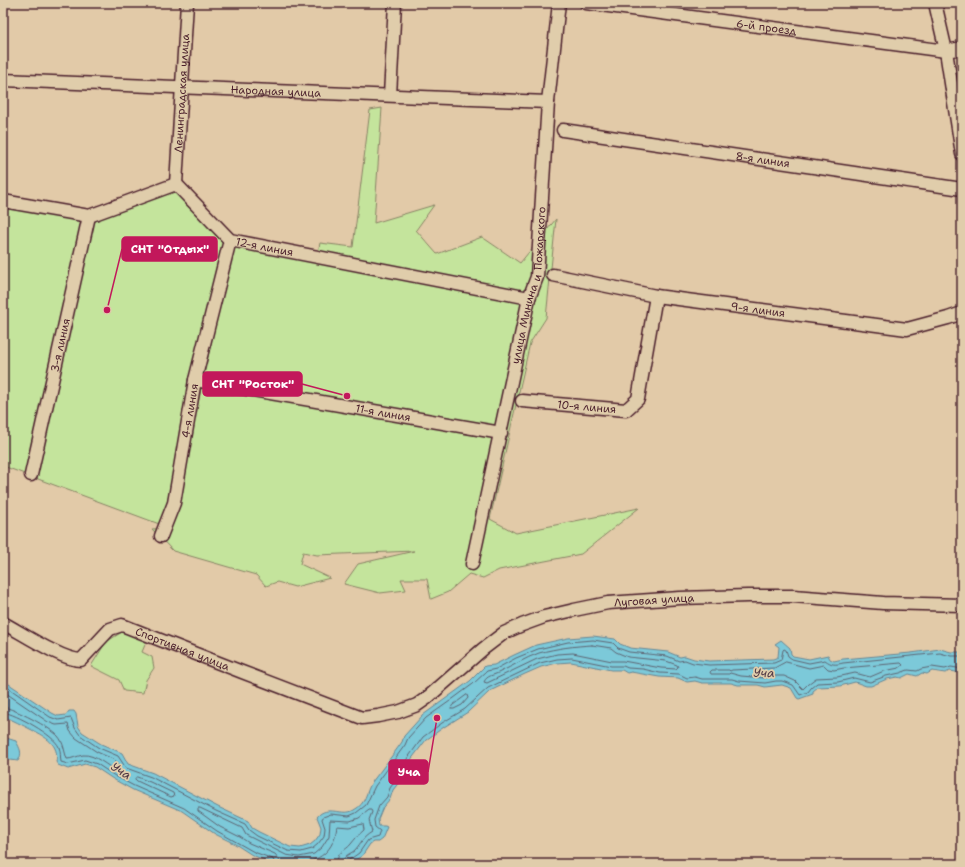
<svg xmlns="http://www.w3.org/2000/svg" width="965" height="867" font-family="'Shantell Sans',sans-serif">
<rect width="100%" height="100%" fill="#e2caa8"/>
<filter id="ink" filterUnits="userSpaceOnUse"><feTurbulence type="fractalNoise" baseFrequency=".025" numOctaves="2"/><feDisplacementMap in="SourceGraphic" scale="8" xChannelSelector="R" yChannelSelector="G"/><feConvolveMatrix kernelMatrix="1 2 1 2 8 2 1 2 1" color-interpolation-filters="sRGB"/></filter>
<g filter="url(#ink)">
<path fill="#c4e49c" stroke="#878264" d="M 382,108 L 374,223 L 434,205 L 416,230 L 437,254 L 482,237 L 520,263 L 556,219 L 546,318 L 530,343 L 490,519 L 516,533 L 639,508 L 581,554 L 499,570 L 483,578 L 469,574 L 448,592 L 431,599 L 427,579 L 401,579 L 406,590 L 380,593 L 344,584 L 358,564 L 414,551 L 317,555 L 303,552 L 300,564 L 330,578 L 295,587 L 277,582 L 266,586 L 256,575 L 173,551 L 152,529 L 169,528 L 179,492 L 232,245 L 316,261 L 320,243 L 353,247 L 370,110 Z
M 175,187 L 227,240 L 162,525 L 3,466 L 3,207 L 93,221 Z
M 122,632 L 147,640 L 142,652 L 152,657 L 154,668 L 146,680 L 143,693 L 124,691 L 119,680 L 91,666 L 106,642 Z"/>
<path fill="#7bc9d9" stroke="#678593" d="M 593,636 L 615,639 L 620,644 L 630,648 L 668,652 L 680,657 L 685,656 L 694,659 L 709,661 L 773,659 L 778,657 L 779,647 L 775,644 L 781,640 L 790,648 L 791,654 L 793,656 L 809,659 L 828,655 L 830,659 L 834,661 L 843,659 L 911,653 L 940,649 L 951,652 L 962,652 L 962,675 L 956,672 L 950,671 L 945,673 L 932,671 L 927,674 L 922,673 L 917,676 L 909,674 L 901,678 L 897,677 L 887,679 L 871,686 L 866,686 L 855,682 L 840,686 L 818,687 L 813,691 L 813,694 L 799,699 L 797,698 L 791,688 L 782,685 L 765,687 L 758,685 L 738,685 L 731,683 L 702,683 L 695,681 L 687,682 L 678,678 L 659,677 L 631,672 L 627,673 L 622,670 L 611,670 L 571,662 L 557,663 L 541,667 L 525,674 L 490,691 L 468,712 L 444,727 L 426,740 L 410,761 L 408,769 C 404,771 402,773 403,777 L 393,790 L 390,799 L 383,807 L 378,819 L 379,826 L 385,826 L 387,827 L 382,839 L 378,842 L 373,842 L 370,844 L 362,856 L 348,864 L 280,864 L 270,862 L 252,855 L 235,844 L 215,834 L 182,811 L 133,790 L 113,779 L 95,767 L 85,764 L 68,769 L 58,765 L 56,762 C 60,744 45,737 32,730 C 22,725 13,720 3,716 L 3,680 L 52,713 L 58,716 L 66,715 L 69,711 L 74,711 L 76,714 L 78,726 L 82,732 L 101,744 L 122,753 L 128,764 L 153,773 L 218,807 L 248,821 L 252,828 L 259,832 L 290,847 L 300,848 L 310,845 L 315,841 L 320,834 L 321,827 L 317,817 C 327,804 343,817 354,810 C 367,803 365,793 372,782 C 382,769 392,756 402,742 L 404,736 L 423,715 L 470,681 L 485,666 L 494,665 L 514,655 L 536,645 L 568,638 Z
M 3,737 L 16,741 C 20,749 23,753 18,761 L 3,759 Z"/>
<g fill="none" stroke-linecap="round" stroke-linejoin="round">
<path stroke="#5e6371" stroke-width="1" d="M 592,645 L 611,648 L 616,652 L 628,657 L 666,661 L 677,665 L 678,667 L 676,669 L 661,668 L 623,661 L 612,661 L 573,653 L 557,654 L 537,659 L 487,683 L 484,682 C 487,675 493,676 500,672 C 513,666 525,658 539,653 C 557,648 575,646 592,645 Z
M 786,662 L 809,668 L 824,665 L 828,669 L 834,670 L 844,668 L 901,663 L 903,665 L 899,668 L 884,671 L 870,677 L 855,673 L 837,677 L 816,678 L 808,684 L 803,689 L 795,681 L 784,676 L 775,676 L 765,678 L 741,676 L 730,673 L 729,674 L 711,674 L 710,672 L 712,670 L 729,670 L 730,671 L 732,670 L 774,668 Z
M 3,684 L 50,717 L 58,720 L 71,718 L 75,728 L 80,735 L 99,748 L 118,756 L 126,768 L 151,777 L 216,811 L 245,824 L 249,830 L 257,836 L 288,851 L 301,852 L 312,849 L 318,844 L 324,836 L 325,828 L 322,819 L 323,817 L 331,814 L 349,816 L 356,813 L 366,805 L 375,786 L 405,745 L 408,738 L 426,718 L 450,701 L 473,684 L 487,671 L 496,669 L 516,658 L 538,649 L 568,642 L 593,640 L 613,643 L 618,648 L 629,652 L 667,656 L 679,661 L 685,660 L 693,663 L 709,665 L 774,663 L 781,660 L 783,650 L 784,649 L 786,650 L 788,656 L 792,659 L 809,663 L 825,660 C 832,665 835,665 843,663 L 940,653 L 951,656 L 962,656
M 3,691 L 48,722 L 56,725 L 68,724 L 70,731 L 76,738 L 97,752 L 115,760 L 120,771 L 118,772 C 107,766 95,754 83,755 C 77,756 72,759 67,759 C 64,751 64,743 58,736 C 51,728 14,708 3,707
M 467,695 L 468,698 L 462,705 L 454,709 L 451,709 L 452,706 Z
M 3,712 C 16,714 54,735 59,747 C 61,752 60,757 61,762 L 68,764 L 85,760 L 97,764 L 115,776 L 134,786 L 184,808 L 217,831 L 254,852 L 273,859 L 275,864
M 137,777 L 150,782 L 173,793 L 174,796 L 171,797 L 137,781 L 135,779 Z
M 280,864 L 279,859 L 275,854 L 249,843 L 240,837 L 220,827 L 198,811 L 198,808 L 200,808 L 242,828 L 246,835 L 286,855 L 299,857 L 314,854 L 322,847 L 329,836 L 330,820 L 350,821 L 359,818 L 369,810 L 371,810 L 372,812 L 369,820 L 372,832 C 362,838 362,842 355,850 C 350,855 343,854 343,864
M 286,864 L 288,862 C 307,865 327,859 334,839 C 336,835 336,830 337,826 L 349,827 L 363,824 L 364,830 C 359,834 355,839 351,844 C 345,852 337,850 337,864
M 348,864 L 349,860 L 359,853 L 368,840 L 378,837 L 380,831 L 375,827 L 374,820 L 379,806 L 387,797 L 390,788 L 398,777 L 399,772 L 404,766 L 407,759 L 423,737 L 442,723 L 465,709 L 488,688 L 540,663 L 557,659 L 572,658 L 611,666 L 623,666 L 628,668 L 643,669 L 660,673 L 679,674 L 687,678 L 695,677 L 702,679 L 732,679 L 739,681 L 765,683 L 776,681 L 782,681 L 793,685 L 800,695 L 808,692 L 811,688 L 817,683 L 838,682 L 854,678 L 870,682 L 886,676 L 900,673 L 908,670 L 917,671 L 921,669 L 932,667 L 945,669 L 951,667 L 957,668 L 962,670"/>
<defs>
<g id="minor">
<path id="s1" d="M 586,3 L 946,51 L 962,48"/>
<path d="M 935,3 L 946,51 L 962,154"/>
<path id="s2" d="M 3,80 L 548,102"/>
<path d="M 390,95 L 395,3"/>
<path id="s3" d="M 563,130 L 962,189"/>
<path id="s4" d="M 176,184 L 187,3"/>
<path id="s5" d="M 3,201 L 89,216 L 176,184 L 230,240 L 529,298"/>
<path id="s6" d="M 553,275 L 656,296 L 907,329 L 948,318 L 962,313"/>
<path id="s7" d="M 195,380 L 501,433"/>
<path id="s8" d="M 522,401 L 626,410 L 638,399 L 656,296"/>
<path id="s9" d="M 31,475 L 89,216"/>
<path id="s10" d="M 161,536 L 174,503 L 195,380 L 230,240"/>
<path id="s11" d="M 472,564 L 529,298 L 537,277 L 548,102 L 559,3"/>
<path id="s12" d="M 3,623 C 22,633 62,660 81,660 L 110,629 L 122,625 L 242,672 L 362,718 L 378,716 L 398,712 L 417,705 L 427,698 L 483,649 L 504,633 L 522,625 L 544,617 L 574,610 L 608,603 L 680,598 L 748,596 L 793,596 L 883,603 L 962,605"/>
</g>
</defs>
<use href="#minor" stroke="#4a1f2b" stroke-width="15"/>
<use href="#minor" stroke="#e0cdab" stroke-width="12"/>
</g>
</g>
<g text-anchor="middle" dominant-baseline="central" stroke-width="3.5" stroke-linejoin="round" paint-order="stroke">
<g font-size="11" fill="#4a1f2b" stroke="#e0cdab">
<text stroke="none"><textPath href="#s1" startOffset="182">6-й проезд</textPath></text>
<text stroke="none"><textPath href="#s2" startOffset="273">Народная улица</textPath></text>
<text stroke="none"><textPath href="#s4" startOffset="91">Ленинградская улица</textPath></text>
<text stroke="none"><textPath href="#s3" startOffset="202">8-я линия</textPath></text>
<text stroke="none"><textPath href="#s5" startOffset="293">12-я линия</textPath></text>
<text stroke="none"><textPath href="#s11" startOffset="285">улица Минина и Пожарского</textPath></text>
<text stroke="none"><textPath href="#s6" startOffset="208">9-я линия</textPath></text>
<text stroke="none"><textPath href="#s9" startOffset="133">3-я линия</textPath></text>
<text stroke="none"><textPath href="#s8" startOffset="65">10-я линия</textPath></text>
<text stroke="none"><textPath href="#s10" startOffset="129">4-я линия</textPath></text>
<text stroke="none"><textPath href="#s7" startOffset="191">11-я линия</textPath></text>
<text stroke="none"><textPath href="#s12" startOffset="724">Луговая улица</textPath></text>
<text stroke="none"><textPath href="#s12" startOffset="207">Спортивная улица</textPath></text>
</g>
<g font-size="12" font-style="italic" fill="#513845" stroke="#e0cdab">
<text transform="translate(764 673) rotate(1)">Уча</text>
<text transform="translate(121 771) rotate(32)">Уча</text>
</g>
</g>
<path fill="none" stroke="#c2185b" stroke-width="1.5" d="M107 310L122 249M347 396L302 384M437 718L428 772"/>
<g fill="#c2185b" stroke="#e0cdab" stroke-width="1.5">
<circle cx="107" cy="310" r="4"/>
<circle cx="347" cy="396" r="4"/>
<circle cx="437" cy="718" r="4"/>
</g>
<g fill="#c2185b" stroke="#c2185b" stroke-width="1.5">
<rect x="122" y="237" width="95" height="24" rx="4"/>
<rect x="203" y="372" width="99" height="24" rx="4"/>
<rect x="389" y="760" width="39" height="24" rx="4"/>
</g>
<g font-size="12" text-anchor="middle" font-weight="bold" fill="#fff">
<text x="170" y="253">СНТ "Отдых"</text>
<text x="253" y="388">СНТ "Росток"</text>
<text x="409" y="776">Уча</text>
</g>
<rect width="965" height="867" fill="none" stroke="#e0cdab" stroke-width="16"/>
<rect x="8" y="8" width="949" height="851" fill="none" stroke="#4a1f2b" stroke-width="1.5" filter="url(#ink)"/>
</svg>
